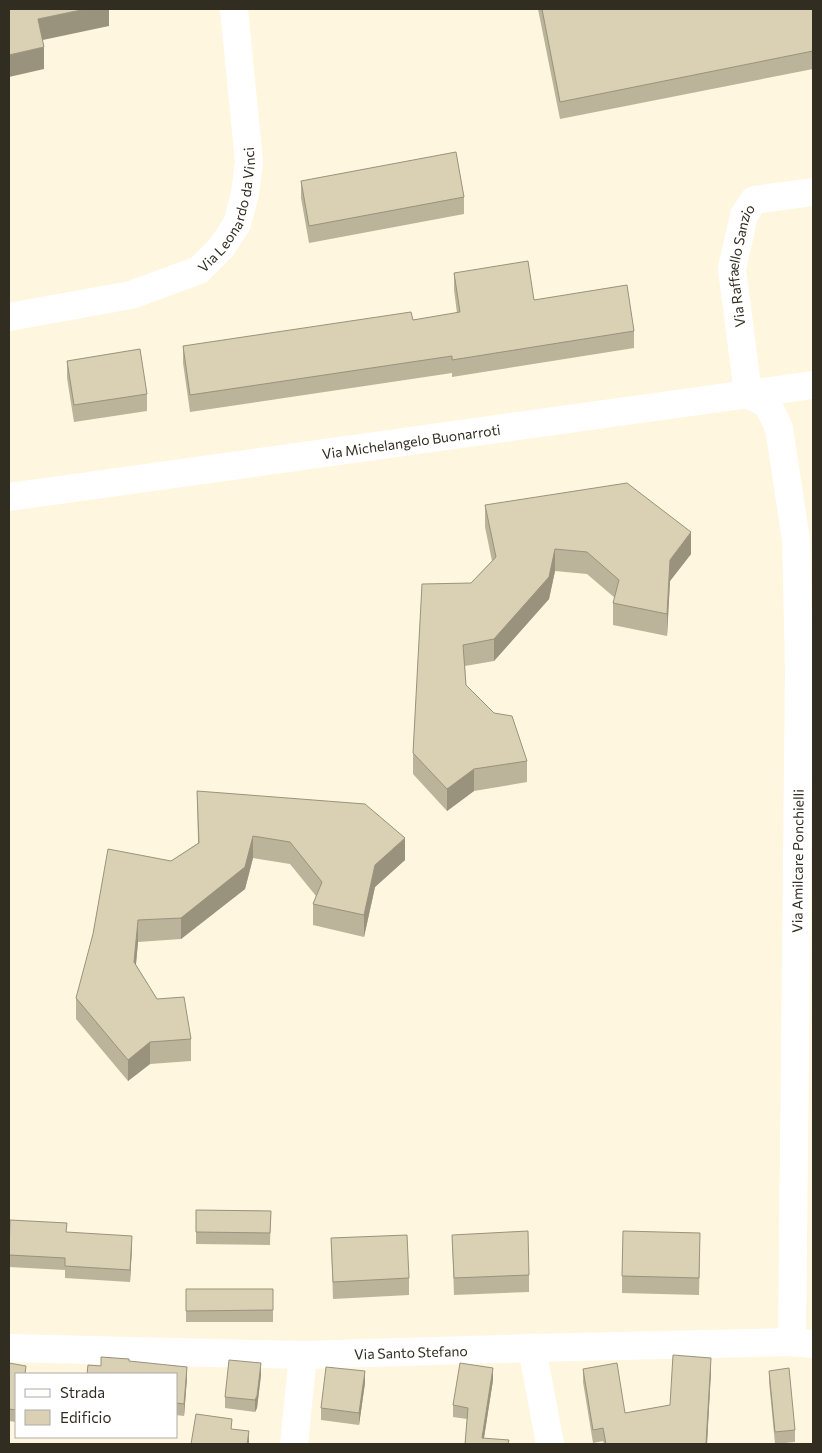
<svg xmlns="http://www.w3.org/2000/svg" width="822" height="1453" font-family="Commissioner,sans-serif">
<rect width="100%" height="100%" fill="#fef6de"/>
<g fill="none" stroke-linecap="round" stroke-linejoin="round">
<g stroke="#fff" stroke-width="28">
<path id="s1" d="M 9,317 L 131,295 L 199,270 L 221,248 L 237,224 L 245,193 L 249,162 L 234,9"/>
<path id="s2" d="M 9,497 L 813,385"/>
<path id="s3" d="M 792,1342 L 799,668 L 796,540 L 779,428 L 768,405 L 748,394 L 732,269 L 744,215 L 754,200 L 813,192"/>
<path id="s4" d="M 9,1348 L 303,1355 L 532,1348 L 792,1342 L 813,1344"/>
<path d="M 532,1348 L 550,1444"/>
<path d="M 294,1444 L 303,1355"/>
</g>
</g>
<path fill="#bbb39a" d="M 538,9 L 813,9 L 813,69 L 560,119 Z
M 301,181 L 464,197 L 464,214 L 309,243 L 301,198 Z
M 454,273 L 534,300 L 634,331 L 634,348 L 452,377 L 452,373 L 190,412 L 183,363 L 183,346 L 413,320 L 457,313 L 454,290 Z
M 67,361 L 147,394 L 147,411 L 74,422 L 67,378 Z
M 485,505 L 691,554 L 670,581 L 667,636 L 613,625 L 613,603 L 615,598 L 587,574 L 555,571 L 549,599 L 494,661 L 465,666 L 466,685 L 527,761 L 527,782 L 474,791 L 447,811 L 413,774 L 413,753 L 471,583 L 492,561 L 485,527 Z
M 197,791 L 405,860 L 375,887 L 364,937 L 313,925 L 313,904 L 316,896 L 290,864 L 253,858 L 245,889 L 181,939 L 138,942 L 136,965 L 157,999 L 191,1039 L 191,1061 L 150,1064 L 128,1081 L 76,1019 L 76,998 L 171,861 L 198,843 Z
M 196,1210 L 271,1211 L 270,1245 L 196,1244 Z
M 67,1232 L 132,1247 L 130,1282 L 65,1278 L 65,1270 L 9,1267 L 9,1234 Z
M 452,1235 L 529,1275 L 529,1292 L 454,1295 Z
M 331,1238 L 409,1278 L 409,1295 L 333,1299 Z
M 700,1250 L 699,1295 L 622,1293 L 622,1276 Z
M 186,1289 L 273,1289 L 273,1322 L 186,1322 Z
M 101,1357 L 129,1359 L 129,1361 L 187,1367 L 187,1378 L 184,1416 L 176,1415 L 176,1374 L 87,1374 L 88,1365 L 101,1366 Z
M 9,1363 L 26,1374 L 16,1374 L 16,1422 L 9,1421 Z
M 583,1369 L 625,1413 L 670,1405 L 711,1371 L 707,1444 L 604,1444 L 603,1441 L 593,1443 L 583,1382 Z
M 769,1371 L 795,1430 L 795,1442 L 775,1444 L 769,1382 Z
M 261,1375 L 257,1408 L 255,1412 L 225,1408 L 225,1397 Z
M 493,1380 L 484,1438 L 465,1444 L 467,1419 L 453,1417 L 453,1405 Z
M 365,1383 L 359,1425 L 321,1420 L 321,1408 Z"/>
<path fill="#99927d" d="M 86,9 L 109,9 L 109,26 L 38,41 L 38,19 Z
M 44,47 L 44,69 L 9,77 L 9,55 Z
M 691,532 L 691,554 L 670,581 L 667,636 L 667,614 L 670,560 Z
M 555,549 L 555,571 L 549,599 L 494,661 L 494,639 Z
M 474,769 L 474,791 L 447,811 L 447,789 Z
M 253,836 L 253,858 L 245,889 L 181,939 L 181,918 Z
M 405,838 L 405,860 L 375,887 L 364,937 L 364,915 L 375,865 Z
M 138,920 L 138,942 L 134,984 L 134,962 Z
M 150,1042 L 150,1064 L 128,1081 L 128,1060 Z
M 132,1236 L 132,1247 L 130,1282 L 130,1270 Z
M 711,1358 L 711,1371 L 707,1444 L 706,1444 Z
M 261,1363 L 261,1375 L 257,1408 L 255,1412 L 255,1400 Z
M 187,1367 L 187,1378 L 184,1416 L 184,1404 Z
M 493,1368 L 493,1380 L 483,1444 L 482,1438 Z
M 365,1371 L 365,1383 L 359,1425 L 359,1413 Z
M 249,1431 L 249,1444 L 247,1444 Z"/>
<path fill="#dad0b3" stroke="#99927d" d="M 9,9 L 86,9 L 38,19 L 44,47 L 9,55 Z
M 542,9 L 813,9 L 813,51 L 560,102 Z
M 456,152 L 464,197 L 309,226 L 301,181 Z
M 528,261 L 534,300 L 627,285 L 634,331 L 452,360 L 452,356 L 190,395 L 183,346 L 411,312 L 413,320 L 460,312 L 454,273 Z
M 140,349 L 147,394 L 74,405 L 67,361 Z
M 627,483 L 691,532 L 670,560 L 667,614 L 613,603 L 619,580 L 587,552 L 555,549 L 549,577 L 494,639 L 463,645 L 466,685 L 494,713 L 512,716 L 527,761 L 474,769 L 447,789 L 413,753 L 422,584 L 471,583 L 496,557 L 485,505 Z
M 197,791 L 365,804 L 405,838 L 375,865 L 364,915 L 313,904 L 322,882 L 290,842 L 253,836 L 245,867 L 181,918 L 138,920 L 134,962 L 157,999 L 184,997 L 191,1039 L 150,1042 L 128,1060 L 76,998 L 93,934 L 108,849 L 171,861 L 199,843 Z
M 196,1210 L 271,1211 L 270,1233 L 196,1232 Z
M 10,1220 L 67,1223 L 66,1232 L 132,1236 L 130,1270 L 65,1266 L 65,1258 L 9,1255 Z
M 528,1231 L 529,1275 L 454,1278 L 452,1235 Z
M 623,1231 L 700,1233 L 699,1278 L 622,1276 Z
M 407,1235 L 409,1278 L 333,1282 L 331,1238 Z
M 186,1289 L 273,1289 L 273,1310 L 186,1311 Z
M 673,1355 L 711,1358 L 706,1444 L 606,1444 L 603,1428 L 593,1430 L 583,1369 L 617,1363 L 625,1413 L 670,1405 Z
M 101,1357 L 129,1359 L 129,1361 L 187,1367 L 184,1404 L 176,1403 L 176,1374 L 87,1374 L 88,1365 L 101,1366 Z
M 229,1360 L 261,1363 L 257,1396 L 255,1400 L 225,1397 Z
M 9,1363 L 26,1366 L 25,1374 L 16,1374 L 16,1410 L 9,1409 Z
M 460,1363 L 493,1368 L 482,1438 L 509,1440 L 508,1444 L 465,1444 L 468,1408 L 453,1405 Z
M 326,1367 L 365,1371 L 359,1413 L 321,1408 Z
M 789,1368 L 795,1430 L 775,1432 L 769,1371 Z
M 196,1414 L 232,1419 L 231,1429 L 249,1431 L 247,1444 L 191,1444 Z"/>
<g text-anchor="middle" dominant-baseline="central" stroke-width="4" stroke-linejoin="round" paint-order="stroke">
<g font-size="14" fill="#312d21" stroke="#fff">
<text stroke="none"><textPath href="#s1" startOffset="266">Via Leonardo da Vinci</textPath></text>
<text stroke="none"><textPath href="#s3" startOffset="1094">Via Raffaello Sanzio</textPath></text>
<text stroke="none"><textPath href="#s2" startOffset="406">Via Michelangelo Buonarroti</textPath></text>
<text stroke="none"><textPath href="#s3" startOffset="481">Via Amilcare Ponchielli</textPath></text>
<text stroke="none"><textPath href="#s4" startOffset="402">Via Santo Stefano</textPath></text>
</g>
</g>
<rect width="822" height="1453" fill="none" stroke="#312d21" stroke-width="20"/>
<rect x="15" y="1373" width="162" height="65" fill="#ffffff" stroke="#adaba6"/>
<rect x="25" y="1389" width="25" height="8" fill="#ffffff" stroke="#adaba6"/>
<text x="60" y="1398" font-size="15" fill="#312d21">Strada</text>
<rect x="25" y="1410" width="25" height="15" fill="#dad0b3" stroke="#adaba6"/>
<text x="60" y="1423" font-size="15" fill="#312d21">Edificio</text>
</svg>
